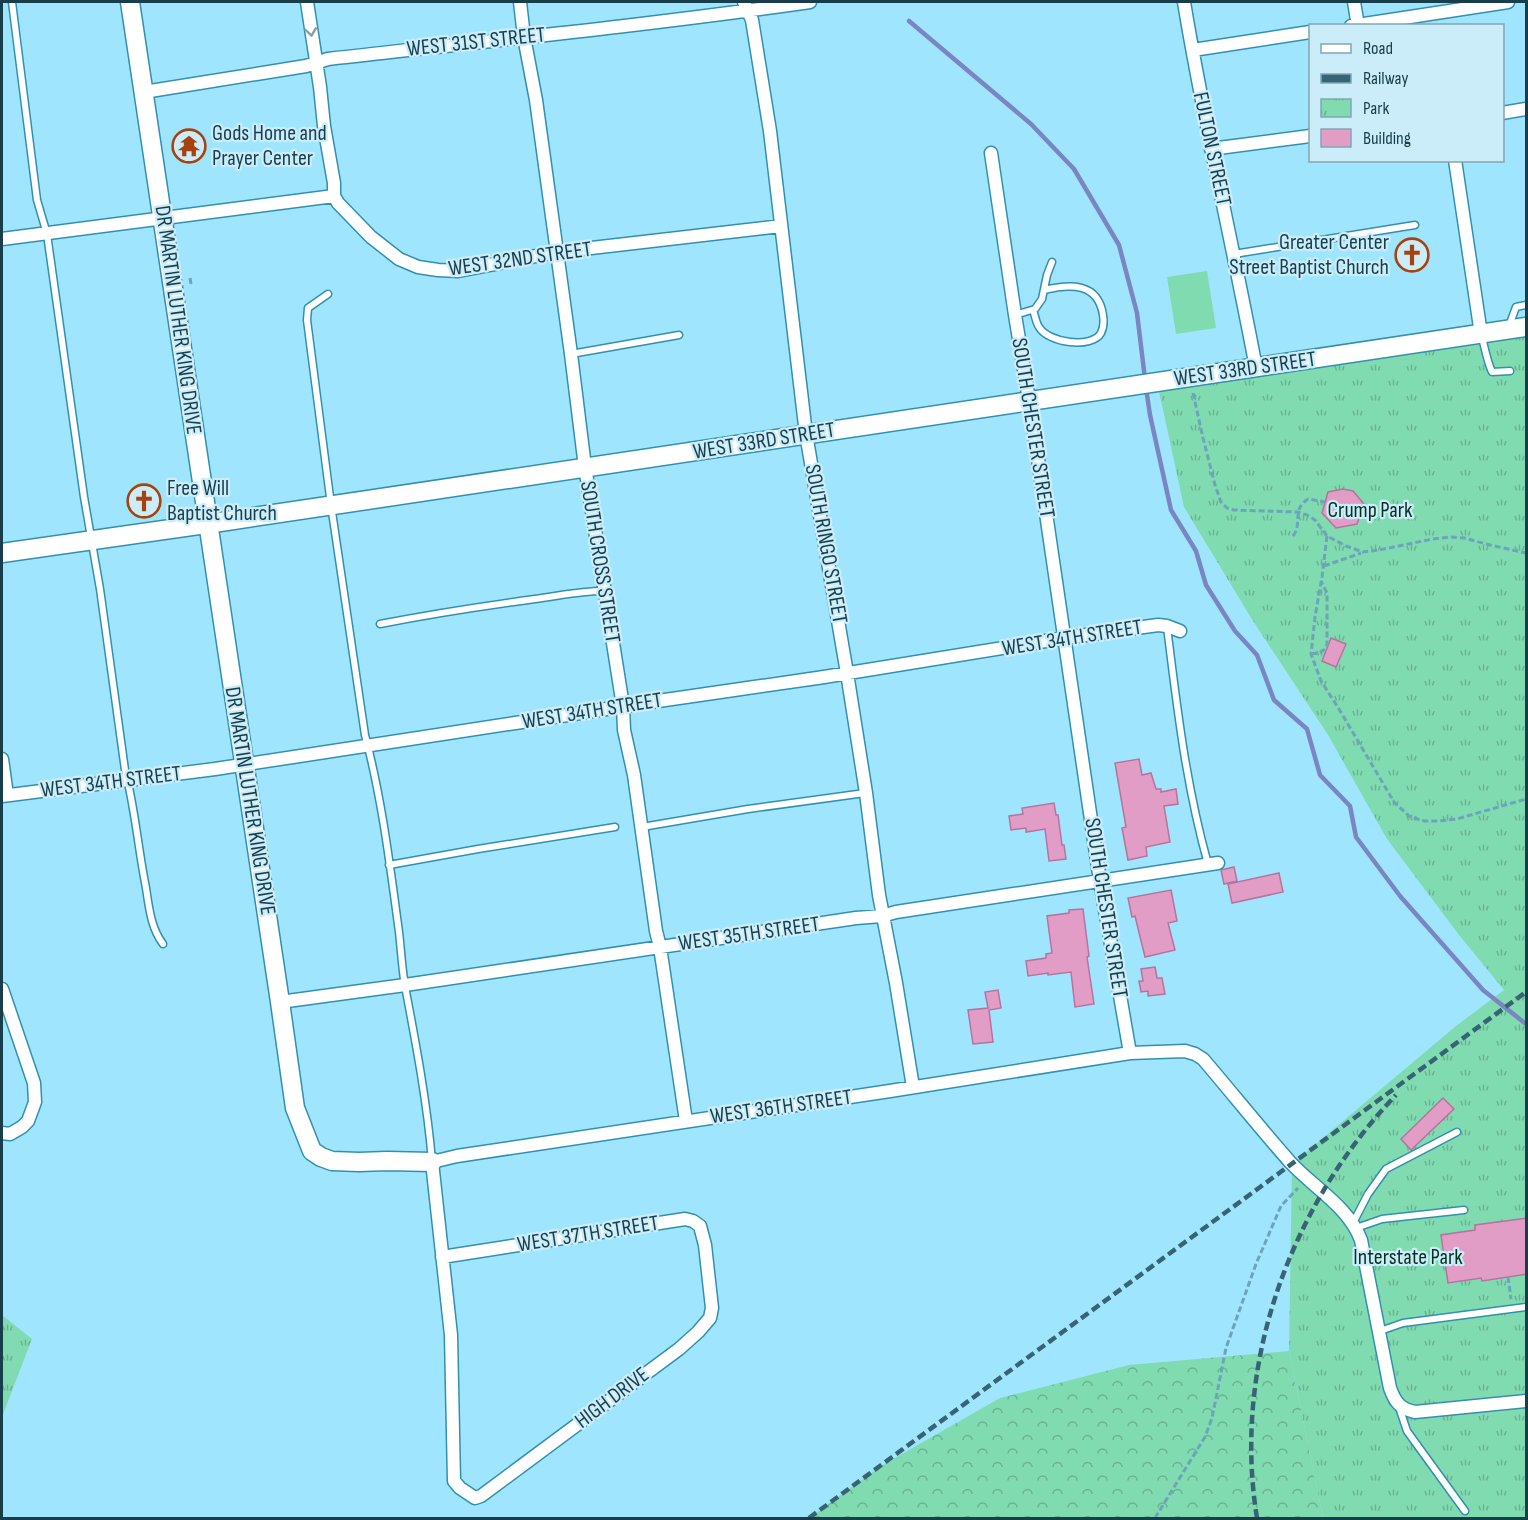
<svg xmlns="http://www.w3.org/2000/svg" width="1528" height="1520" font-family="'Sofia Sans Condensed',sans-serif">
<defs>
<pattern id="forest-crowns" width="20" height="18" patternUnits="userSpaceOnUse" patternTransform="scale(1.5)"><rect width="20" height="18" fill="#81dbb1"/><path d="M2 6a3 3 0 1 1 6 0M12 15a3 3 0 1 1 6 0" fill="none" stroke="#69b392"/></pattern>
<pattern id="park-tufts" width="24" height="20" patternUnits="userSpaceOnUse" patternTransform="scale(1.5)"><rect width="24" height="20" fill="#81dbb1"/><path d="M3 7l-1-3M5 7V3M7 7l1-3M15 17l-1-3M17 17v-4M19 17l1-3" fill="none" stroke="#69b392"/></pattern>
</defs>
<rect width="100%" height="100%" fill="#a0e5fe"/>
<path fill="#81dbb1" d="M 1207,271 L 1216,328 L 1176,334 L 1167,277 Z"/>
<path fill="url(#forest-crowns)" d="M 1289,1351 L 1323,1518 L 809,1518 L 881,1466 L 1000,1398 L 1129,1365 Z"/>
<path fill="url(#park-tufts)" d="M 1526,329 L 1526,1518 L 1323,1518 L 1289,1351 L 1292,1164 L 1456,1026 L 1504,990 L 1459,935 L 1387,839 L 1328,735 L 1253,621 L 1184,507 L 1157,382 Z
M 2,1315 L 32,1339 L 2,1417 Z"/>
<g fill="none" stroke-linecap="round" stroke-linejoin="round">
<path stroke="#7a86c1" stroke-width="4.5" d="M 909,21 L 1031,124 L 1074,169 L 1119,245 L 1137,313 L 1145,379
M 1146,388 L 1150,415 L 1171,510 L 1196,551 L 1206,585 L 1235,631 L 1257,655 L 1274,700 L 1307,729 L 1320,775 L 1350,806 L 1356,837 L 1400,896 L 1483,990 L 1526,1024"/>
</g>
<path fill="#e29dc6" stroke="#b5749c" stroke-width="1.5" d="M 1343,489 L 1353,491 L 1364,504 L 1357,524 L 1336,528 L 1322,513 L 1328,492 Z
M 1331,638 L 1346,644 L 1336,667 L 1322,661 Z
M 1139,759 L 1142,775 L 1151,773 L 1156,789 L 1161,789 L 1161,792 L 1176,789 L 1178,804 L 1164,806 L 1170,842 L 1146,847 L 1147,856 L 1128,860 L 1122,828 L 1126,827 L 1115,763 Z
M 1054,803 L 1056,815 L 1058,815 L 1062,845 L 1064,845 L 1066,859 L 1049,861 L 1045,829 L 1026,832 L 1026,828 L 1011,830 L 1009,816 L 1023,814 L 1022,808 Z
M 1234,867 L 1237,881 L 1224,884 L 1221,870 Z
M 1279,873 L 1283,892 L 1232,903 L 1228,884 Z
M 1171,890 L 1177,921 L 1168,923 L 1175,950 L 1145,957 L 1135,916 L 1132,917 L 1128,898 Z
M 1083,909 L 1089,956 L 1087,957 L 1094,1004 L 1075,1007 L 1071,972 L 1048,975 L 1048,973 L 1028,976 L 1026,961 L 1046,958 L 1046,954 L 1052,953 L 1047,916 L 1069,913 L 1069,910 Z
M 1155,967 L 1157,978 L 1162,978 L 1165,994 L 1148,996 L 1148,991 L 1141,992 L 1139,981 L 1143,981 L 1141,969 Z
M 998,990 L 1001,1008 L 989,1010 L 993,1042 L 973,1044 L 968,1010 L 988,1008 L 985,992 Z
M 1443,1098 L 1454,1109 L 1411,1150 L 1401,1139 Z
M 1527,1218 L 1527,1274 L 1482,1281 L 1481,1278 L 1448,1283 L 1441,1235 L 1475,1230 L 1475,1225 Z"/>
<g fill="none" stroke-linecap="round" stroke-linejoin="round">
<defs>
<path id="lane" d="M 12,2 L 37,200 L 47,234 L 84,497 L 100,589 L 125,770 C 135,808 138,848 146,888 C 149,908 151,928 163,944
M 1234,254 L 1415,225
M 328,294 L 308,308 L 307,320 L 331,505 L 365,735 C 382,799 390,866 399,932 C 401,950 402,968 405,986 C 416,1044 427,1102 432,1161
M 1033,310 C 1035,315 1036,323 1039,327 C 1048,343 1092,349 1101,333 C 1104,327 1104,321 1103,315 C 1098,282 1070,284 1044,290
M 1015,315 L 1035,309 L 1042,299 L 1047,275 L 1052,262
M 1509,326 L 1516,307 L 1526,305
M 1482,337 C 1485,349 1487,361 1492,372 L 1510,371
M 571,354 L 679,335
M 380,624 C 431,614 483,606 535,599 C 558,596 580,591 603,591
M 1167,627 C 1177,707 1186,786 1208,864
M 642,827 L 748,809 L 865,793
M 389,865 L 478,849 L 615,827
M 1353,1223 L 1368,1194 L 1386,1169 L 1457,1132
M 1356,1228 L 1382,1219 L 1464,1210
M 1380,1331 L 1403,1323 L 1526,1307
M 1399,1407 L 1407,1431 L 1465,1511"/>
<path id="street" d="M 307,2 L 320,87 L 324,126 L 334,183 L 334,196
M 520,2 L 524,37 L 536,100 L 571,354 L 585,467 L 623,706 L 624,730 L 634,775 L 656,931 L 660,947 L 686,1121
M 744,2 L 752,20 L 770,131 L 806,434 L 847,673 L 866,793 L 879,895 L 896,983 L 913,1087
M 1184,2 C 1204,124 1233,245 1256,368
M 1354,2 L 1358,26
M 1351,26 L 1508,2
M 1193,50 L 1310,32
M 144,92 L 306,66 L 328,59 C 489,41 650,25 810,2
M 1502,113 L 1526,109
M 1211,149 L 1310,136
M 991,153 L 1015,315 L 1032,418 L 1100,881 L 1130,1053
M 1455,160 L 1481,334
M 334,196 L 338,203 L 371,237 L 399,259 L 418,267 L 438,270 L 458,271 L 557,252 L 781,226
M 2,239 L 334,196
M 2,759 L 7,795
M 2,796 L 215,769 L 665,700 L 824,677 L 1064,638 L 1158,625 L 1167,626 L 1180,631
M 2,989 L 34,1083 L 35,1102 L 28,1121 L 22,1127 L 10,1134 L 2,1133
M 280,1002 L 405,985 L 856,918 L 882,916 L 896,912 L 1218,863
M 442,1257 L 685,1219 L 693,1221 L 700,1226 L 705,1245 L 712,1308 L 710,1318 L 698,1332 L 679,1349 L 481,1496 L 475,1498 L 460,1488 L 454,1481 L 451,1335 L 432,1162 L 457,1156 L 890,1091 L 1130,1053 L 1185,1051 L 1195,1054 L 1203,1059 C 1232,1093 1260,1128 1290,1162 C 1314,1188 1348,1206 1361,1240 L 1390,1388 C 1395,1402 1400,1409 1415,1412 L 1526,1401"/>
<path id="secondary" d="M 130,2 L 280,1002 L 295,1108 L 312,1151 L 321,1157 L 332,1161 L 359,1162 L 387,1161 L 432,1162
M 2,553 L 227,521 L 1526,327"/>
</defs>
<use href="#lane" stroke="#3290ae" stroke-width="9"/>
<use href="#street" stroke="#3290ae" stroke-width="15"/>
<use href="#secondary" stroke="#3290ae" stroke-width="21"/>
<path stroke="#6ba5b9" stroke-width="3" stroke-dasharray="6 3" stroke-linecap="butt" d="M 190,278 L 191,284
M 1193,393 L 1203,438 L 1215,485 L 1221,502 L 1227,508 L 1234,510 L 1297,512 L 1307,515 L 1315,520 L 1327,536 L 1346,546 L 1363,552 L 1379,550 L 1433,539 L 1451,537 L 1464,538 L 1490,545 L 1526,553
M 1293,536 C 1303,523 1291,510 1308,499 L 1325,502
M 1327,536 L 1322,577 L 1315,617 L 1311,654 L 1321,681 L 1339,709 L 1394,802 L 1410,817 L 1425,821 L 1439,821 L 1457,819 L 1526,799
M 1324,566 L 1361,553
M 1311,654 C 1319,653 1323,653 1327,645 L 1327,593 L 1321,581
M 1508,1277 L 1511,1299
M 1155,1518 L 1205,1437 L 1212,1418 L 1226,1348 L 1256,1264 L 1281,1206 L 1298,1188"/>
<use href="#lane" stroke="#fff" stroke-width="6"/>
<use href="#street" stroke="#fff" stroke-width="12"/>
<use href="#secondary" stroke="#fff" stroke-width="18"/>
<path stroke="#376474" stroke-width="4.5" stroke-dasharray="9 4.5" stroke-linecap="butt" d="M 809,1518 L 1526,992
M 1257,1518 C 1232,1365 1290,1206 1396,1095"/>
</g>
<defs><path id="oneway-chevron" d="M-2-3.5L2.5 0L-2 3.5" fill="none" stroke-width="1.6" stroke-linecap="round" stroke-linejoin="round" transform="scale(1.5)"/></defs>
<use stroke="#8c9ea5" href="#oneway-chevron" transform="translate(311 32) rotate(82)"/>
<defs>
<symbol id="temple-ring" viewBox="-11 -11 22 22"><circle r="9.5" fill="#cbecf9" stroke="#a6420e" stroke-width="1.5"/><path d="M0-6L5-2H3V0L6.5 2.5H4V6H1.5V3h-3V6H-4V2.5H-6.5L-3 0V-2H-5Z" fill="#a6420e"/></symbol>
<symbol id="church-ring" viewBox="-11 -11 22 22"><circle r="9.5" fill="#cbecf9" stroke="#a6420e" stroke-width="1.5"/><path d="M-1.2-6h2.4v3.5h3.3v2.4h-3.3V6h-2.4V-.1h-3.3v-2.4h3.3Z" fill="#a6420e"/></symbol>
</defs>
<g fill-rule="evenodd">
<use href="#temple-ring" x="170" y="127" width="38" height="38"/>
<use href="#church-ring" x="1393" y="236" width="38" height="38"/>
<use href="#church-ring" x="125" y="482" width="38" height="38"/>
</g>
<g text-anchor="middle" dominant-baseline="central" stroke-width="4.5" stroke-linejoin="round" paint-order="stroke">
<g font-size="22" fill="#183e4b" stroke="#cbecf9">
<text transform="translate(476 42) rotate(-6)">WEST 31ST STREET</text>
<text transform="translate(1212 149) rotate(78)">FULTON STREET</text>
<text transform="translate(520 259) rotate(-8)">WEST 32ND STREET</text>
<text transform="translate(178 320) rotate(82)">DR MARTIN LUTHER KING DRIVE</text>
<text transform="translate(1245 369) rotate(-8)">WEST 33RD STREET</text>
<text transform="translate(1033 428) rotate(81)">SOUTH CHESTER STREET</text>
<text transform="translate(764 441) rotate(-9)">WEST 33RD STREET</text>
<text transform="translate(826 544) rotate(80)">SOUTH RINGO STREET</text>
<text transform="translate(600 562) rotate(81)">SOUTH CROSS STREET</text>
<text transform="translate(1072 638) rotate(-9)">WEST 34TH STREET</text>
<text transform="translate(592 711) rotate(-9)">WEST 34TH STREET</text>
<text transform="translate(111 782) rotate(-7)">WEST 34TH STREET</text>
<text transform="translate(250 801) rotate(81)">DR MARTIN LUTHER KING DRIVE</text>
<text transform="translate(1106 908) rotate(81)">SOUTH CHESTER STREET</text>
<text transform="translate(749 934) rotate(-8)">WEST 35TH STREET</text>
<text transform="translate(781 1107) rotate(-8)">WEST 36TH STREET</text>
<text transform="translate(588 1234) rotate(-9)">WEST 37TH STREET</text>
<text transform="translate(612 1398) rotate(-37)">HIGH DRIVE</text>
</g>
<g font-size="22" fill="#183e4b" stroke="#cbecf9" text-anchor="start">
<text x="212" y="133">Gods Home and<tspan x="212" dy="25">Prayer Center</tspan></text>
<text x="1389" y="242" text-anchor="end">Greater Center<tspan x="1389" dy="25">Street Baptist Church</tspan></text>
<text x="167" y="488">Free Will<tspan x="167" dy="25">Baptist Church</tspan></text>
</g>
<g font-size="22" fill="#053221" stroke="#cbecf9">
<text x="1370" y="510">Crump Park</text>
<text x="1408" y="1257">Interstate Park</text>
</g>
</g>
<rect width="1528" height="1520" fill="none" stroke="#183e4b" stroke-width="6"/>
<rect x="1309" y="24" width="195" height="138" fill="#cbecf9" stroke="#83a6b3" stroke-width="1.5"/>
<rect x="1321" y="44" width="30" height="9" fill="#ffffff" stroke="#83a6b3" stroke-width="1.5"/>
<text x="1363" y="54" font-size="18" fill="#183e4b">Road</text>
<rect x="1321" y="74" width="30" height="9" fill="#376474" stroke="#83a6b3" stroke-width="1.5"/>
<text x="1363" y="84" font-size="18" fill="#183e4b">Railway</text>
<rect x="1321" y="99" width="30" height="18" fill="url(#park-tufts)" stroke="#83a6b3" stroke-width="1.5"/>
<text x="1363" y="114" font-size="18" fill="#183e4b">Park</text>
<rect x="1321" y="129" width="30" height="18" fill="#e29dc6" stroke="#83a6b3" stroke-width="1.5"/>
<text x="1363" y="144" font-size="18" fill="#183e4b">Building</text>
</svg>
